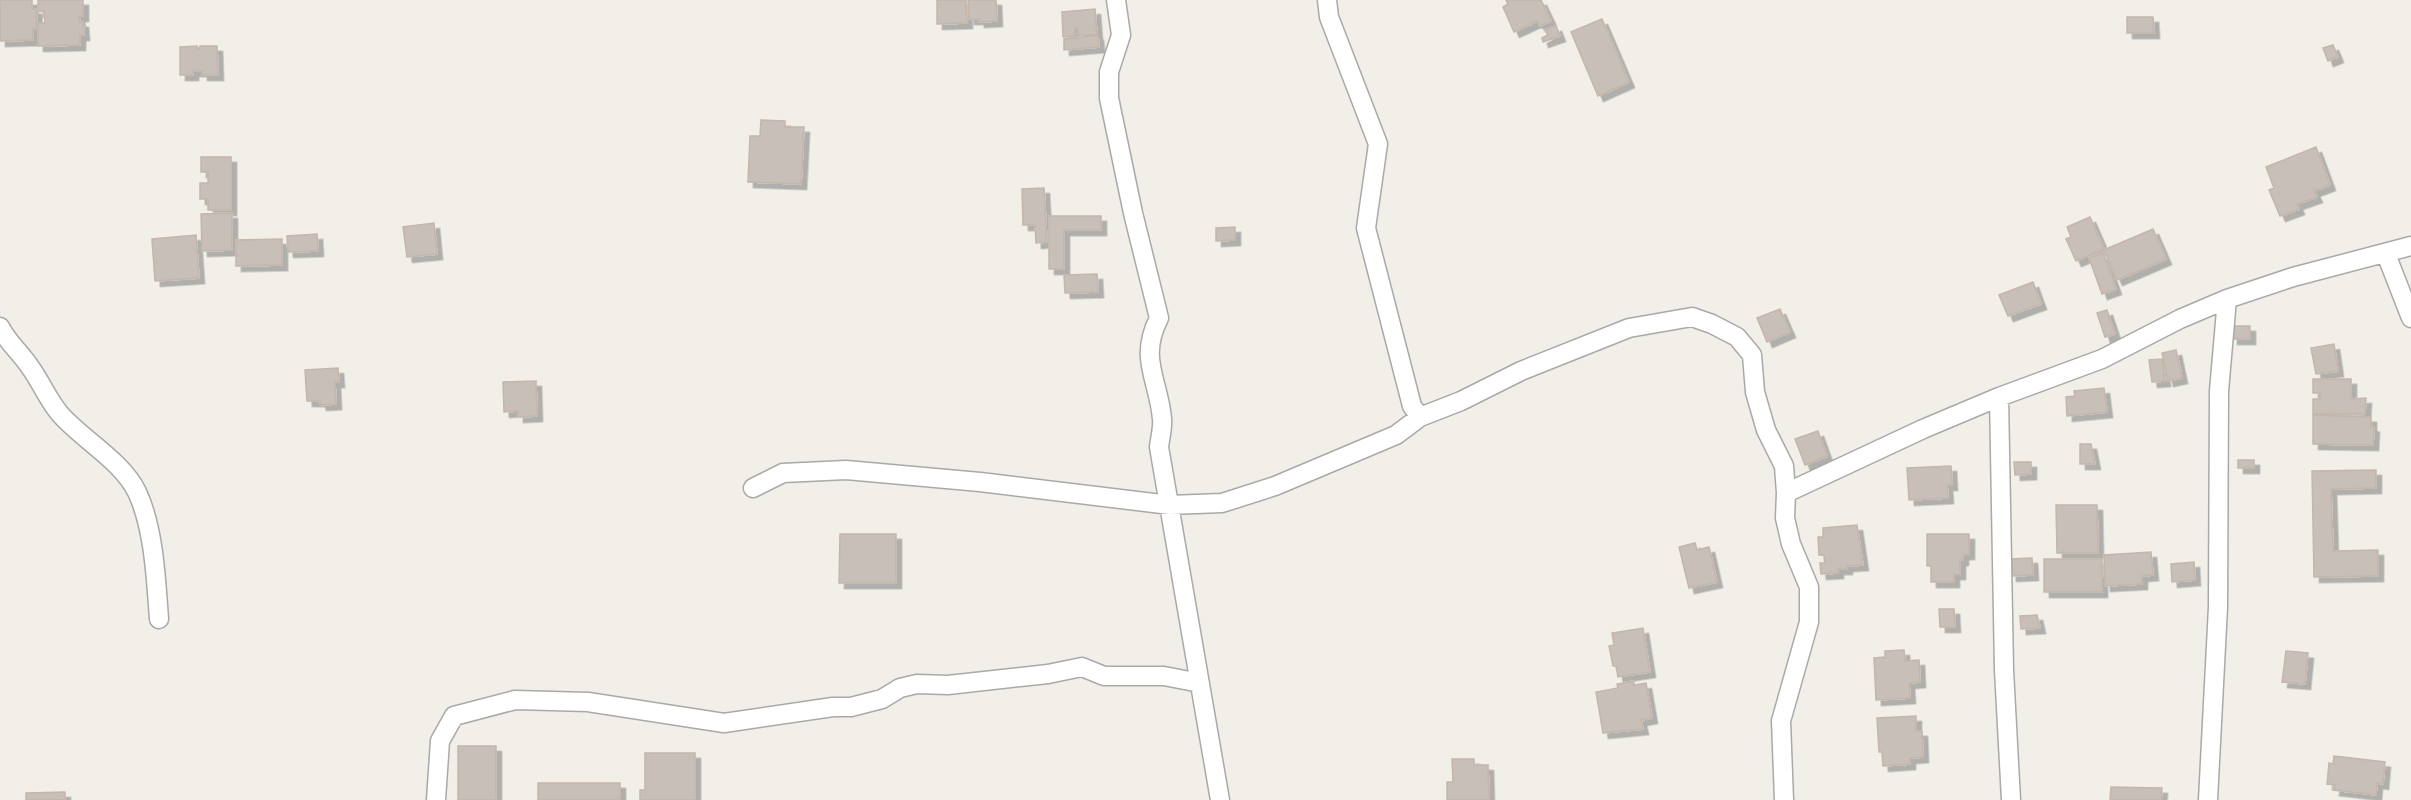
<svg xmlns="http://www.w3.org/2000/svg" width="2411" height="800" font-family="'Source Sans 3',sans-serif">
<defs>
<filter id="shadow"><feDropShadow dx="5.5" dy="5.5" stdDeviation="0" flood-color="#0004"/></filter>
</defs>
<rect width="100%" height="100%" fill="#f2efe9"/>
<path fill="#c7bfb8" stroke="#c4b6ab" stroke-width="1.5" filter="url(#shadow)" d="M 0,0 L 32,0 L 32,9 L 36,9 L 37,29 L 33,29 L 33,40 L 0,41 Z
M 38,0 L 83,0 L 83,16 L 79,16 L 80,22 L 83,22 L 84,35 L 80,35 L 80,45 L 38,46 L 38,23 L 45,23 L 44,11 L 38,12 Z
M 937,0 L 966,0 L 967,23 L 937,24 Z
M 968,0 L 996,0 L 997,21 L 979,22 L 979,19 L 969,19 Z
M 1506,0 L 1541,0 L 1551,21 L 1540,26 L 1537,21 L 1514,32 L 1503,7 L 1508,4 Z
M 1095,9 L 1097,35 L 1082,35 L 1078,34 L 1078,28 L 1075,28 L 1075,36 L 1063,37 L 1062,12 Z
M 2127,17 L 2153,17 L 2154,33 L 2127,33 Z
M 1602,19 L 1629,82 L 1598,96 L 1571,32 Z
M 1556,26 L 1560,36 L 1543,42 L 1542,38 L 1548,35 L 1545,30 Z
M 1098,35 L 1099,47 L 1064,50 L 1064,39 Z
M 2333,45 L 2338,57 L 2328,61 L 2323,48 Z
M 197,46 L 197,48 L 200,48 L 200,46 L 217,46 L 218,75 L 202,75 L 202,71 L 193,71 L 193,75 L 180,75 L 180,47 Z
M 761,120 L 785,121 L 785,127 L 804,127 L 801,184 L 748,182 L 750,136 L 760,136 Z
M 2316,147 L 2330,185 L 2314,191 L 2317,197 L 2297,204 L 2299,209 L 2280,216 L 2269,190 L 2274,188 L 2266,167 Z
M 201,157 L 231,157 L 231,210 L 208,210 L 208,199 L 200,199 L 200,183 L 208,183 L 208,172 L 201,172 Z
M 1044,188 L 1047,242 L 1036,243 L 1035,225 L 1023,225 L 1022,189 Z
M 232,213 L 232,250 L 202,251 L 201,214 Z
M 1049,216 L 1101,216 L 1101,230 L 1064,230 L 1064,269 L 1049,269 Z
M 2090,217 L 2104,249 L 2076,261 L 2066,239 L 2071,237 L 2067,227 Z
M 434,223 L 437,254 L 407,257 L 403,227 Z
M 1235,227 L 1235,240 L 1216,241 L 1216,228 Z
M 2153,229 L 2166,259 L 2117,280 L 2104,250 Z
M 317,234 L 318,251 L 288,252 L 287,236 Z
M 196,235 L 199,278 L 155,281 L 152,239 Z
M 282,239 L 282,265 L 236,266 L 236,240 Z
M 2103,253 L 2116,289 L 2102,294 L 2089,258 Z
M 1097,274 L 1098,292 L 1065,293 L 1064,275 Z
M 2033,282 L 2041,304 L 2008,316 L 1999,295 Z
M 1780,309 L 1790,332 L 1767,342 L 1757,318 Z
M 2107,310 L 2115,334 L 2105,337 L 2097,313 Z
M 2232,326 L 2250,326 L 2250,339 L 2232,339 Z
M 2334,344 L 2338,371 L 2316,374 L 2311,348 Z
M 2176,350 L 2182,378 L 2168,381 L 2162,353 Z
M 2162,359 L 2165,381 L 2152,382 L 2149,360 Z
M 338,368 L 339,382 L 335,382 L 336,404 L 321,405 L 320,401 L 307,401 L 305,370 Z
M 2313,379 L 2351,379 L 2351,399 L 2366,398 L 2365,414 L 2313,414 L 2313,399 L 2320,399 L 2320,393 L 2313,393 Z
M 536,381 L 537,416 L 518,417 L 518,411 L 504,412 L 503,382 Z
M 2104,388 L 2107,412 L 2067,416 L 2066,397 L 2075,396 L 2074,391 Z
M 2313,415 L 2371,417 L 2371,426 L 2374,427 L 2373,445 L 2313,444 Z
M 1818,431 L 1827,456 L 1805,465 L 1795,439 Z
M 2080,444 L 2091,444 L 2095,464 L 2080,464 Z
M 2238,460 L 2254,460 L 2254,468 L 2238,468 Z
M 2014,462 L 2031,462 L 2031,474 L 2015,475 Z
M 1951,466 L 1952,485 L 1947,485 L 1948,498 L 1909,500 L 1907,468 Z
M 2376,470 L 2376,488 L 2331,489 L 2333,551 L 2378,550 L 2378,576 L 2314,577 L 2312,471 Z
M 2056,505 L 2097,505 L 2098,553 L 2057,553 Z
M 1857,525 L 1863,565 L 1847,566 L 1847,569 L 1838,569 L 1838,573 L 1821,574 L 1820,563 L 1825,563 L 1824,555 L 1819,555 L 1818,537 L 1823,537 L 1823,528 Z
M 840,534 L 896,534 L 896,583 L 839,583 Z
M 1927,534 L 1969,534 L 1969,554 L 1963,554 L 1963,560 L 1960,560 L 1960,574 L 1954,574 L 1954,582 L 1931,582 L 1931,566 L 1927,566 Z
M 1695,543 L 1697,550 L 1709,547 L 1717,582 L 1689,588 L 1679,547 Z
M 2151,552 L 2153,575 L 2142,576 L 2142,584 L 2105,586 L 2104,555 Z
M 2032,558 L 2033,575 L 2011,576 L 2010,559 Z
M 2044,559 L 2102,559 L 2102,592 L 2044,592 Z
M 2194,562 L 2195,580 L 2172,582 L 2171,564 Z
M 1939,609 L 1954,609 L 1955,627 L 1940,627 Z
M 2037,615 L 2040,628 L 2021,629 L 2020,616 Z
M 1643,628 L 1650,672 L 1618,677 L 1616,666 L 1613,666 L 1609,646 L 1614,645 L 1612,633 Z
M 1904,650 L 1905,661 L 1919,660 L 1920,682 L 1909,683 L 1910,698 L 1876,700 L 1874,658 L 1885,657 L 1885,651 Z
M 2286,651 L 2308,653 L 2305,684 L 2282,682 Z
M 1634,681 L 1634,685 L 1646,683 L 1652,718 L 1641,720 L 1643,729 L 1603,733 L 1596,692 L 1618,688 L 1617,684 Z
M 1916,716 L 1916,731 L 1922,731 L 1923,757 L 1910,758 L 1910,764 L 1883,766 L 1882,752 L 1879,752 L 1877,718 Z
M 458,746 L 496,746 L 496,800 L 458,800 Z
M 645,753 L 695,753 L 695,800 L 640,800 L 640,790 L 645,790 Z
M 2334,756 L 2385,762 L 2383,784 L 2377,783 L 2376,795 L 2334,790 L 2335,785 L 2327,784 L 2329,763 L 2333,764 Z
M 1452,759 L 1474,759 L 1474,765 L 1488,765 L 1489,800 L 1447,800 L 1447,782 L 1453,782 Z
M 538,783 L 620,783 L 620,800 L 538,800 Z
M 2111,787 L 2162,788 L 2161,800 L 2110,800 Z
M 65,792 L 65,800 L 26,800 L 26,793 Z"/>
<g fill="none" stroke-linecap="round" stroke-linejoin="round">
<defs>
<path id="minor" d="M 1116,0 L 1121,35 L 1109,72 L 1109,98 L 1133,213 L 1159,318 C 1138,359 1159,380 1162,419 C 1163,428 1160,438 1159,447 L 1220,800
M 1327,0 L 1329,17 L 1378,144 L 1366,228 L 1412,406 L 1420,417
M 2386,254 L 2411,318
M 0,327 C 8,343 21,353 30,367 C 41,382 48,400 60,414 C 84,441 121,460 137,492 C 154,528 156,579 159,619
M 1999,397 L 2004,670 L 2011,800
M 753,488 L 783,473 L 846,470 L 980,482 L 1170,505 L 1222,503 L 1275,486 L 1396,435 L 1420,417 L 1461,401 L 1521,371 L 1629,328 L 1692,317 L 1712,324 L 1737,337 L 1752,355 L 1755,392 L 1766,430 L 1784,466 L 1786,493
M 436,800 L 440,741 L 454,716 L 515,700 L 588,702 L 724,723 L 833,707 L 851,707 L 882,699 L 900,688 L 917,684 L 948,685 L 1048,674 L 1082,667 L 1104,676 L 1164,676 L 1200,683
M 1784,800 L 1781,721 L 1809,622 L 1809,587 L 1791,544 L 1785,518 L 1786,493 L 1923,429 L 1999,397 L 2102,359 L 2180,319 L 2227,299 L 2293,277 L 2411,246
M 2208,800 L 2218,607 L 2219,391 L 2227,299"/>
</defs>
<use href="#minor" stroke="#a9a9a9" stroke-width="21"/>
<use href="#minor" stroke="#fff" stroke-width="18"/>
</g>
</svg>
